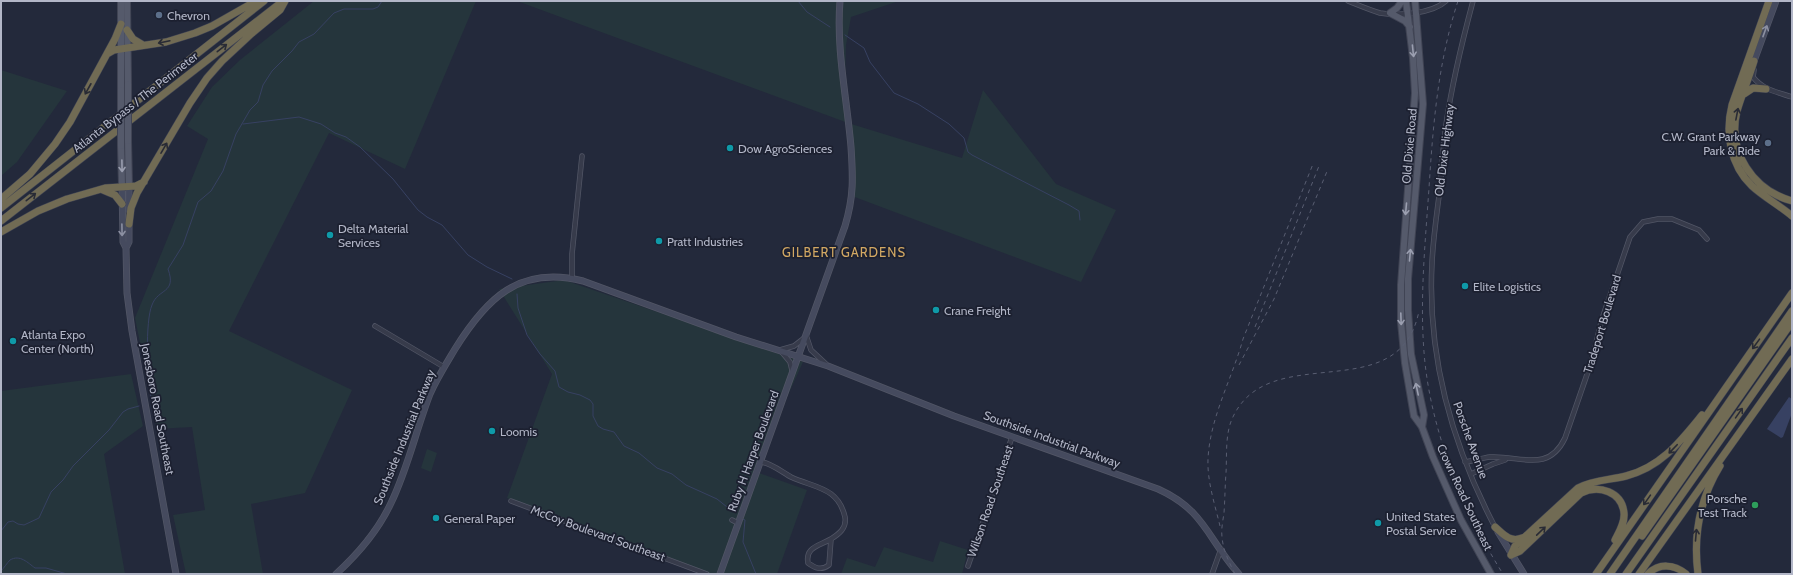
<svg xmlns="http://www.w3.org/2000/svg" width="1793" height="575" font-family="Cabin,sans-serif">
<rect width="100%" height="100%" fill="#23293b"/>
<path fill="#25353c" d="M 314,1 L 476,1 L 405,169 L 329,133 L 229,331 L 352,390 L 305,493 L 251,504 L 263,574 L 186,574 L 173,515 L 205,510 L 192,427 L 156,429 L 155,417 L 135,318 L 208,139 L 187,126 L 212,87 L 240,60 Z
M 517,1 L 899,1 L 851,17 L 846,45 L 845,78 L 848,123 L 962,158 L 983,90 L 1056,184 L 1116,210 L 1081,282 L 852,196 L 848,123 Z
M 1,70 L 67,91 L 17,162 L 1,176 Z
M 564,280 L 803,362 L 773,428 L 756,472 L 807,490 L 777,574 L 706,574 L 507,498 L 552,374 L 499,289 Z
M 131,374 L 143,426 L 104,454 L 125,574 L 1,574 L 1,391 Z
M 427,449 L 437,453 L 431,472 L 421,468 Z
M 940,541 L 968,550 L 962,574 L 841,574 L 847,558 L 875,567 L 884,547 L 933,562 Z"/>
<path fill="#374162" d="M 1789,397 L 1792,399 L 1792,413 L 1783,437 L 1781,438 L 1767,429 Z"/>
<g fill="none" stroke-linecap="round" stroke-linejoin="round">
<path stroke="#374162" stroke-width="1" d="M 798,1 L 807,12 L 830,27
M 845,35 L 864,48 L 870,62 L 894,93 L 918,104 L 949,124 L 964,138 L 968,152 L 972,155 L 1069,205 L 1079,211 L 1080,220
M 243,124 L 299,117 L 321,124 L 335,133 L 346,137 L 360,147 L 393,179 L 418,210 L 427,217 L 442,225 L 468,255 L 487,267 L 512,279
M 517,294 L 518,308 L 527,335 L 540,354 L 555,371 L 559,387 L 568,392 L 580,395 L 590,400 L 593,404 L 593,416 L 598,426 L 603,429 L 614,432 L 624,446 L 639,453 L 657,468 L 672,474 L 686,485 L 717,499 L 732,511
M 151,397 C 147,380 145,321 152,305 C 158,288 177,294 168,269 L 183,245 L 198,202 L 211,191 L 223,171 L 236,134 L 250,110 L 258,102 L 263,85 L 272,71 L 292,51 L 299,42 L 314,34 L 334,13 L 344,9 L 373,9 L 378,7 L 382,1
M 743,519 L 745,520 L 743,542 L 756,574
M 1,531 L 8,522 L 13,521 L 18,524 L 24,525 L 39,518 L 51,492 L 63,480 L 73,466 L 109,430 L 123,412 L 128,409 L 139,406
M 1,571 C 4,568 7,563 10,560 C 20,554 28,563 35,568 L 46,568 L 67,574"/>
<defs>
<path id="street" d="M 1348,1 C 1358,5 1370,10 1380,13 C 1398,16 1432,14 1446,1
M 1473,1 C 1462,42 1452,83 1446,125 C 1443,146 1442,167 1440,188 C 1437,213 1433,238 1432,263 C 1427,356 1452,445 1495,527
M 1754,70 L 1753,77 C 1763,90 1777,92 1792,97
M 572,278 L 572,254 L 582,156
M 375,326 L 444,367
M 806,335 L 811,350 L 826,364
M 792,370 L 790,362 L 780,350 L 794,346 L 803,339
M 761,462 C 771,463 782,472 791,477 C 815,488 838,487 845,517 C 847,528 839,534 831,539
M 1465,462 C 1473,461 1482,458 1490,457 C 1519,455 1548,474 1565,438 L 1591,363 L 1602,319 L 1630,237 L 1643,222 L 1658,219 L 1672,219 L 1699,230 L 1707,239
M 1471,474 L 1493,464 L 1505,460
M 511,501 L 707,574
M 732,520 L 738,523
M 831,539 L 829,565 C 821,571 815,568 808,563 C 805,547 819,546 831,539 Z
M 968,566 L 1012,437
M 1212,574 L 1221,549"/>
<path id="secondary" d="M 1754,61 L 1776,1
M 122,186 L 123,242 L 126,248 L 127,293 L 132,331 L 176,574
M 129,186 L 129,210
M 126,248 L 129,242 L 129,221
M 1498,532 L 1524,574
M 336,574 C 359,553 378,531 391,503 C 408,468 416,430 430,394 C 437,378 446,364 455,349 C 486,299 519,265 583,281 L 736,337 L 828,366 L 954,416 L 1158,489 C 1205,510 1208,540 1239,574
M 720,574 L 845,226 C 854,196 853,177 851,147 C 847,99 836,49 840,1"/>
<path id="primary" d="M 121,1 L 121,90
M 127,1 L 128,84
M 1402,1 L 1397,8 L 1390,13 L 1405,21 L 1410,27
M 1406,1 L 1413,58 L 1415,93 L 1401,285 L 1401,322 L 1405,363 L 1414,416 L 1422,427 L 1433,457 L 1461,520 L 1491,574
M 1415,1 L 1423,104 L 1408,279 L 1408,310 L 1411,354 L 1424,415 L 1422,427
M 128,141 L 129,186
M 121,146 L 122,186"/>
<path id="highway" d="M 1769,1 L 1732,105 C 1725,133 1730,165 1752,186 C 1764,197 1779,205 1792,216
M 127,30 L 133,39 L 143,45
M 107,54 L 114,50 L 166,42 L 195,33 L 212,26 L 256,1
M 1754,61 C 1749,78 1742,94 1737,111 C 1727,152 1753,190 1792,201
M 1744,94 L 1753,88 L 1766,89
M 103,190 L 115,195 L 122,204
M 1,199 L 30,174 L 55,144 L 70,122 L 115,39 L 121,24
M 1,208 L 264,1
M 1,221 L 283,1
M 129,224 L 131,208 L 137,193 L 190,103 L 207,78 L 222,61 L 251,34 L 280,10 L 285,1
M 1,232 L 38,211 L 67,199 L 105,188 L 136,186 L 144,182
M 1495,527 C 1503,534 1510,543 1522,538
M 1642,536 L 1792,322
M 1511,555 L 1515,546 L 1578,488 C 1592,480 1610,480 1626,476 C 1661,467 1680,442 1702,415
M 1511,555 L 1520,551 L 1581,493 C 1599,484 1622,492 1624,513 C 1625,523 1619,532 1615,540
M 1596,574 L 1792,293
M 1610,574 L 1792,311
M 1626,574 L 1792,338
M 1639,574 L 1792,359
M 1648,574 C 1659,563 1674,564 1686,574
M 1698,574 C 1693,535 1699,500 1720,466"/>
</defs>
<use href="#street" stroke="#525666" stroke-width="5.5"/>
<use href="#secondary" stroke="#525666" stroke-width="7"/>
<use href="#primary" stroke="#404454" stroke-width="8"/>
<use href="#highway" stroke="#3f4353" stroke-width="8"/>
<use href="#street" stroke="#373b4b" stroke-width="4"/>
<use href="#secondary" stroke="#454a5e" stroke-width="5.5"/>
<use href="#primary" stroke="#555a6b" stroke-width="6"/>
<use href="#highway" stroke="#716b54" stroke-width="7"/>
<path stroke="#595e72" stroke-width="1" stroke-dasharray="4 4" stroke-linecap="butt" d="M 1458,1 C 1438,62 1433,125 1429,188 C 1425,246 1419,305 1425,363 C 1433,436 1464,512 1503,574
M 1255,327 L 1319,166
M 1239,365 L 1274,299 L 1328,169
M 1220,526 C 1215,505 1207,481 1208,459 C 1210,417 1232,379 1243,339 L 1313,164
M 1235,574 C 1229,562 1223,550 1222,537 C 1221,529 1223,520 1224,513 C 1225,499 1225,486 1226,473 C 1227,456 1225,435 1232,419 C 1268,337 1399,411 1419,311"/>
<defs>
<path id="primary-bridge" d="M 128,84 L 128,141
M 121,90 L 121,146"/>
</defs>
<use href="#primary-bridge" stroke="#404454" stroke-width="8" stroke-linecap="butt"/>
<use href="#primary-bridge" stroke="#555a6b" stroke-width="6"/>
</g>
<defs><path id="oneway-shaft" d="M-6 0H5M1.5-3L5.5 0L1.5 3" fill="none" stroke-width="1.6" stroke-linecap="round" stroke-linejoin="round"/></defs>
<g stroke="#8c90a2">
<use href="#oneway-shaft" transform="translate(1765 31) rotate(-70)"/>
<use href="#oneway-shaft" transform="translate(122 230) rotate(89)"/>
</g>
<g stroke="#292b35">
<use href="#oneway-shaft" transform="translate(164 42) rotate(168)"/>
<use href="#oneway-shaft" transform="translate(222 48) rotate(-38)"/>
<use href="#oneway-shaft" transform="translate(88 89) rotate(119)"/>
<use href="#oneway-shaft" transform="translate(1737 114) rotate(-79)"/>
<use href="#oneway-shaft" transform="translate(164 148) rotate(-60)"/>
<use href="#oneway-shaft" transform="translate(31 197) rotate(-38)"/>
<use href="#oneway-shaft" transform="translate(1756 344) rotate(126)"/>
<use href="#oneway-shaft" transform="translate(1739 413) rotate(-55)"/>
<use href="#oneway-shaft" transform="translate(1673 449) rotate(134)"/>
<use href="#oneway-shaft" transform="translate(1647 500) rotate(125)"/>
<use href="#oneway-shaft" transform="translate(1541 531) rotate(-44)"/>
<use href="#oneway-shaft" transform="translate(1696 535) rotate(-85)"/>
</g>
<g stroke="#9b9fb0">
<use href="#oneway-shaft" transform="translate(1413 51) rotate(84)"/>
<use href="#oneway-shaft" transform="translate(122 166) rotate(89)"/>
<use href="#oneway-shaft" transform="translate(1406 209) rotate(95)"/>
<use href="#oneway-shaft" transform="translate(1410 255) rotate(-85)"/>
<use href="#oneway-shaft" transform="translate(1401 319) rotate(88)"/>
<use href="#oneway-shaft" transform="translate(1417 389) rotate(-102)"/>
</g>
<g fill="#5c6f8a" stroke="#1c2030" stroke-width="1.5">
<circle cx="159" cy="15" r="4"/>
<circle cx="1768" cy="143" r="4"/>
</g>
<g fill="#0f9aa8" stroke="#1c2030" stroke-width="1.5">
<circle cx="730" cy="148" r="4"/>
<circle cx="330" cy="235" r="4"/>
<circle cx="659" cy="241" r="4"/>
<circle cx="1465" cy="286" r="4"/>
<circle cx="936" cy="310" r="4"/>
<circle cx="13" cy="341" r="4"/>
<circle cx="492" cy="431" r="4"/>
<circle cx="436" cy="518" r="4"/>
<circle cx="1378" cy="523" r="4"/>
</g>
<circle fill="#2e9e5b" stroke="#1c2030" stroke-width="1.5" cx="1755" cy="505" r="4"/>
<g text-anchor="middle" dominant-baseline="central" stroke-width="3.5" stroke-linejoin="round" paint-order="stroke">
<g font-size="12" fill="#b2b6c7" stroke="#1c2030" text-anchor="start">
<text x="167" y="15">Chevron</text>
<text x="1760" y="136" text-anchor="end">C.W. Grant Parkway<tspan x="1760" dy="14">Park &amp; Ride</tspan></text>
<text x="738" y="148">Dow AgroSciences</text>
<text x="338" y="228">Delta Material<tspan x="338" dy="14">Services</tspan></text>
<text x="667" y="241">Pratt Industries</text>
<text x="1473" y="286">Elite Logistics</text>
<text x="944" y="310">Crane Freight</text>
<text x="21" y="334">Atlanta Expo<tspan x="21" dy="14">Center (North)</tspan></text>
<text x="500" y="431">Loomis</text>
<text x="1747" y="498" text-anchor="end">Porsche<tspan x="1747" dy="14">Test Track</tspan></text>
<text x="1386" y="516">United States<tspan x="1386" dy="14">Postal Service</tspan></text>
<text x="444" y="518">General Paper</text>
</g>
<g font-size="12" fill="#b2b6c7" stroke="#1c2030">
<text transform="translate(135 102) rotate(-38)">Atlanta Bypass / The Perimeter</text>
<text transform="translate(1409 146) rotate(-85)">Old Dixie Road</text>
<text transform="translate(1444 150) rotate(-83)">Old Dixie Highway</text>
<text transform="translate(1602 324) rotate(-73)">Tradeport Boulevard</text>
<text transform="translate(158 409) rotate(79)">Jonesboro Road Southeast</text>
<text transform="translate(404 437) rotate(-68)">Southside Industrial Parkway</text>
<text transform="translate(1052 439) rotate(20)">Southside Industrial Parkway</text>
<text transform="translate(1471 440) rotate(70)">Porsche Avenue</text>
<text transform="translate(753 451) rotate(-70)">Ruby H Harper Boulevard</text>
<text transform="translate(1465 497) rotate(65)">Crown Road Southeast</text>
<text transform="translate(990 501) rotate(-71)">Wilson Road Southeast</text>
<text transform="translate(598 533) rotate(20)">McCoy Boulevard Southeast</text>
</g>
<g font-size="13" letter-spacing="1" fill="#d2a863" stroke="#1c2030">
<text x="844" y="252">GILBERT GARDENS</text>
</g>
</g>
<rect width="1793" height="575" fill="none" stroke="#b2b6c7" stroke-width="4"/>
</svg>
